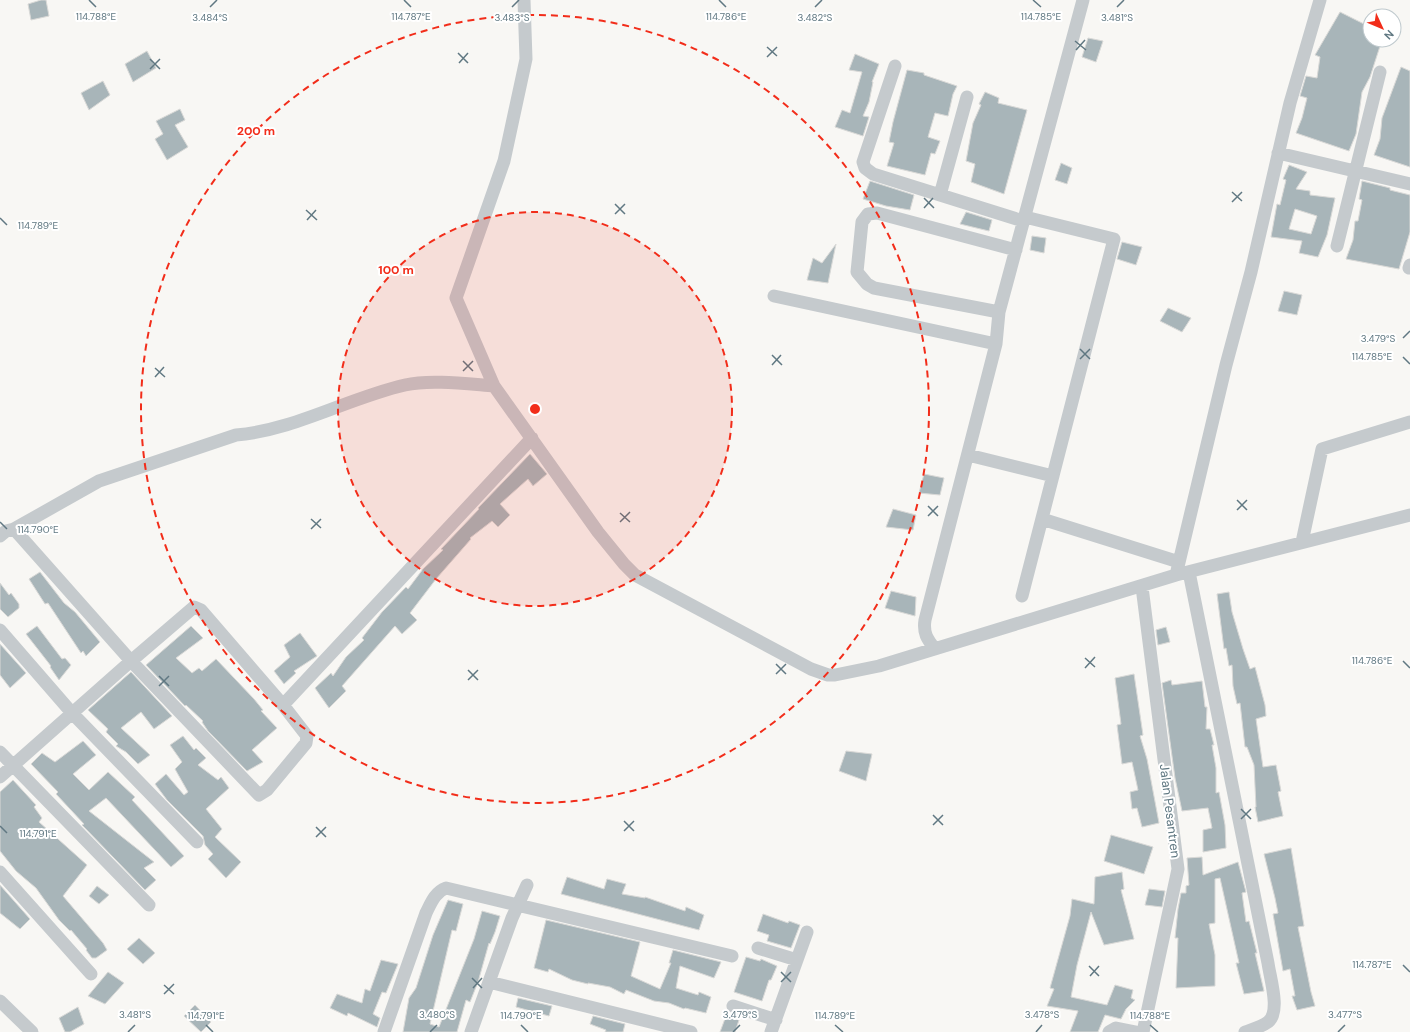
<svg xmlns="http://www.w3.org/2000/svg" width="1410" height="1032" font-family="'DM Sans',sans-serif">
<rect width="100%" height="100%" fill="#f8f7f4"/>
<path fill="#a8b5b9" stroke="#d9d9d7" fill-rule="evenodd" d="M 41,0 L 46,0 L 49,16 L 31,20 L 28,4 Z
M 1340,12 L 1370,27 L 1370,40 L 1382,40 L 1370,77 L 1362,92 L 1356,134 L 1349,151 L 1296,133 L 1302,118 L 1307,98 L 1300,96 L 1306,76 L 1317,78 L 1320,57 L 1315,55 Z
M 1088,38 L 1103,41 L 1096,62 L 1082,57 Z
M 147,51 L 156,68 L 133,82 L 125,64 Z
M 855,54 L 879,64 L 872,82 L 873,82 L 869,102 L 863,116 L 869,117 L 863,136 L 835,127 L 842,110 L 850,113 L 862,72 L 849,70 Z
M 1401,67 L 1410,71 L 1410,167 L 1374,155 L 1380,139 L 1382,118 Z
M 907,70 L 924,73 L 924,75 L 957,86 L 953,94 L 948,116 L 935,113 L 928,137 L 940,141 L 935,154 L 931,153 L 925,175 L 887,166 L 894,143 L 889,142 L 893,122 Z
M 103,81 L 110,95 L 89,110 L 81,93 Z
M 985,92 L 999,98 L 998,103 L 1027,110 L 1004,194 L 971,182 L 975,164 L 966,161 L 973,123 L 981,105 L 979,104 Z
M 180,109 L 185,120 L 175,125 L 188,147 L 167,160 L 155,139 L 163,134 L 156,121 Z
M 1061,163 L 1072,168 L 1067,184 L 1055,180 Z
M 1289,165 L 1307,172 L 1296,189 L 1310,191 L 1310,195 L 1335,198 L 1327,235 L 1318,257 L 1299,253 L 1302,241 L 1271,237 L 1277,204 L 1280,205 L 1286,180 L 1283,179 ZM 1295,209 L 1317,216 L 1311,234 L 1289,229 Z
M 870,181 L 914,195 L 910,210 L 886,206 L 863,199 Z
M 1362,181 L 1390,188 L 1390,190 L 1410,195 L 1410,232 L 1399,269 L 1346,259 L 1353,240 L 1355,221 L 1358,221 L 1362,200 L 1359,199 Z
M 966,212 L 992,220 L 989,231 L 960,224 Z
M 1032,236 L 1046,238 L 1044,253 L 1030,250 Z
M 1122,242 L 1142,247 L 1136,265 L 1117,259 Z
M 836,244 L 828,283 L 807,280 L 813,258 L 822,263 Z
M 1284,291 L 1302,295 L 1297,315 L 1278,311 Z
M 1168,308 L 1191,318 L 1182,332 L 1160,321 Z
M 530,454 L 547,474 L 533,486 L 528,479 L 500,504 L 510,515 L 498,527 L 492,521 L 470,538 L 471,539 L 436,579 L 410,613 L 417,620 L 402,634 L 395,626 L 342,686 L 346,691 L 329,708 L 315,688 L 331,673 L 333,676 L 346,657 L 364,640 L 362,638 L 382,612 L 406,587 L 408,589 L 423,569 L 443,550 L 441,549 L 479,509 L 478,508 Z
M 924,474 L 944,478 L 940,495 L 919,493 Z
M 893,509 L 916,515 L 913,530 L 886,527 Z
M 40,572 L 64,603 L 75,612 L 100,642 L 86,656 L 83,651 L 81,653 L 48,603 L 45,604 L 29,579 Z
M 0,583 L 9,595 L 11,593 L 19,604 L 19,608 L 8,617 L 0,609 Z
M 891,591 L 916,597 L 915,616 L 885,608 Z
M 1229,592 L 1232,612 L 1243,649 L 1250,669 L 1255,667 L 1265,705 L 1266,716 L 1256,719 L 1263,767 L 1276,765 L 1281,791 L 1278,792 L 1283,816 L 1258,822 L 1255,807 L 1256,807 L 1254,765 L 1247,747 L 1245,747 L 1240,703 L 1237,704 L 1233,686 L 1232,665 L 1229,666 L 1226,648 L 1224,649 L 1217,594 Z
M 37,626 L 62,659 L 65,658 L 71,665 L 59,680 L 50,667 L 51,666 L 26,634 Z
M 191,626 L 203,638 L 176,658 L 192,673 L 199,668 L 202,671 L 216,659 L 254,699 L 263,710 L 261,711 L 277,728 L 252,750 L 263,762 L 247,771 L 208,731 L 202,722 L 203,721 L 186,705 L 185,706 L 146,665 Z
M 1166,627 L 1170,642 L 1158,645 L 1156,630 Z
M 300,633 L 317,656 L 294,671 L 296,673 L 284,684 L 274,671 L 290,657 L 284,645 Z
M 0,644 L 26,673 L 10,688 L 0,675 Z
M 131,672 L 172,716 L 154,729 L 141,712 L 121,728 L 150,755 L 138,764 L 126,752 L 116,746 L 118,744 L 106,732 L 108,729 L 88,710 Z
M 1134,674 L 1143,735 L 1140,736 L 1147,759 L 1159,823 L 1142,827 L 1137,808 L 1132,809 L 1130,792 L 1138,790 L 1132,762 L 1122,764 L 1117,725 L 1121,724 L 1115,678 Z
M 1171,680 L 1172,685 L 1202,681 L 1205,707 L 1207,707 L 1206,729 L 1210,729 L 1214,745 L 1212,745 L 1216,768 L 1216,793 L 1219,792 L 1225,825 L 1226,848 L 1203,852 L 1203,830 L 1212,828 L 1208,808 L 1182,811 L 1175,778 L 1162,683 Z
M 183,736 L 194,750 L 196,748 L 206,758 L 198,765 L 218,780 L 221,777 L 229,788 L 206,809 L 222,829 L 215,837 L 241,862 L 226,878 L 208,859 L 213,854 L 205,845 L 203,836 L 167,800 L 155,784 L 166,774 L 184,795 L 188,792 L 175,769 L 182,762 L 170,745 Z
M 83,741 L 96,755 L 73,774 L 89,790 L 108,772 L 135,797 L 132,800 L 184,856 L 171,867 L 106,798 L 89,811 L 154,862 L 144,868 L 156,880 L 145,890 L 82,825 L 84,824 L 56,794 L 58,792 L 31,764 L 42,753 L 55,762 Z
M 846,751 L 872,754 L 866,781 L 839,771 Z
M 13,780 L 36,805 L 34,807 L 42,818 L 39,822 L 87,865 L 63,896 L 103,943 L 107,950 L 96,958 L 92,958 L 86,950 L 87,949 L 71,930 L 70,931 L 59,920 L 36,888 L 16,871 L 0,851 L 0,792 Z
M 1111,835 L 1153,847 L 1144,874 L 1104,861 Z
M 1291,848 L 1304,926 L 1298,927 L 1311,992 L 1315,1006 L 1297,1010 L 1292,996 L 1295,996 L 1290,969 L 1283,971 L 1273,914 L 1278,913 L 1275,898 L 1264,854 Z
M 1202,857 L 1203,875 L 1238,862 L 1246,892 L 1242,893 L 1246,922 L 1249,921 L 1257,953 L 1255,953 L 1264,991 L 1244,994 L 1236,963 L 1239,963 L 1220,878 L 1215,879 L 1215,923 L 1209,924 L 1215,955 L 1215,986 L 1176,988 L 1178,938 L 1175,938 L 1178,909 L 1181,893 L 1186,893 L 1186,886 L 1189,885 L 1187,858 Z
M 1122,872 L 1124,889 L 1121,890 L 1134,939 L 1104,945 L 1091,912 L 1077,965 L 1071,997 L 1107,1005 L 1115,985 L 1133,990 L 1131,998 L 1135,1000 L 1126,1009 L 1121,1019 L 1105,1015 L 1098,1032 L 1070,1032 L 1078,1011 L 1047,1006 L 1054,989 L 1050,988 L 1070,916 L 1072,899 L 1094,904 L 1095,877 Z
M 567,877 L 604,889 L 607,879 L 626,884 L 622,894 L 645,898 L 645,897 L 685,911 L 686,907 L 704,915 L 699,930 L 561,894 Z
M 0,885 L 30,919 L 20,929 L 0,913 Z
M 97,886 L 109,895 L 99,904 L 89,896 Z
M 1149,889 L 1165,891 L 1162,907 L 1145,905 Z
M 448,900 L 463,904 L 456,931 L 452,930 L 430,1024 L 439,1027 L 474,939 L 482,911 L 500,916 L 495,932 L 490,944 L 489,943 L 478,982 L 470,1002 L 466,1000 L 457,1032 L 403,1032 L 409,998 L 416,988 L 433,935 Z
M 763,914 L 788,923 L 789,921 L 800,925 L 791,948 L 767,941 L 769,935 L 757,931 Z
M 546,920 L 640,942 L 631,976 L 660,989 L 671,963 L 669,963 L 673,950 L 721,962 L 714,978 L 680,966 L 676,988 L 698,995 L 699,992 L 711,997 L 706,1013 L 685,1008 L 684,1009 L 669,1003 L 654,1001 L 626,990 L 624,994 L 610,987 L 588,983 L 588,984 L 572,980 L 549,969 L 548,972 L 534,968 Z
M 139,938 L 155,953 L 143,964 L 127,949 Z
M 746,957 L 760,961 L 761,959 L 777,966 L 771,980 L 769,980 L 762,1001 L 734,992 Z
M 381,960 L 398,964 L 386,993 L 382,992 L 373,1014 L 380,1018 L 377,1027 L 348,1013 L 347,1016 L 330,1008 L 337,994 L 362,1003 L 365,989 L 370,991 Z
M 108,972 L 124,983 L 105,1004 L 88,996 Z
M 518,998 L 552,1006 L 549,1016 L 516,1007 Z
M 195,1005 L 211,1022 L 201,1032 L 184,1016 Z
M 78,1007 L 84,1024 L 70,1032 L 65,1032 L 59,1018 Z
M 593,1016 L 625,1024 L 623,1032 L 605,1032 L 606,1030 L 590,1024 Z
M 726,1016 L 739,1020 L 735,1032 L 720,1032 Z"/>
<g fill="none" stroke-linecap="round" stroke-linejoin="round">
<path stroke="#c5cacd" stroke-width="13" d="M 895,66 L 863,162 L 865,168 L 873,174 L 1023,221
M 1278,153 L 1410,184
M 940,195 L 967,97
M 1337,246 L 1380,72
M 1409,268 L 1410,265
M 774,296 L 996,344
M 999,312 L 874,288 L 867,284 L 857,272 L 862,222 L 868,214 L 877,213 L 1016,250
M 494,386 L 456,298 L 504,161 L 526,59 L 524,0
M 968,455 L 1053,476
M 1042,519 L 1179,562
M 14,529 L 131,661 L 194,607 L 201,610 L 283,705 L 532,438
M 0,536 L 6,531 L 14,529 L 99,481 L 236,435 C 295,430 348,398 405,385 C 430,379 468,384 494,386 L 598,532 L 624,564 L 635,575 L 811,669 L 828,675 L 835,675 L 879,666 L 1176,575 L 1410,515
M 1302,542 L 1322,449 L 1410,422
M 1189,572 L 1268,963 C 1270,978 1281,1012 1268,1022 C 1261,1027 1253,1029 1245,1032
M 1176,575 L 1226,365 L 1251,272 L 1290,103 L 1320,0
M 1142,587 L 1178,869 L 1143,1032
M 1022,596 L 1114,239 L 1025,217
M 0,630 L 72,713 L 197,842
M 935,649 C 927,639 923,633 925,620 L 987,379 L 996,344 L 999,312 L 1083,0
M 0,752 L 149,905
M 0,777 L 131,661 L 259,795 L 267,790 L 306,743 L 307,736 L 283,705
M 0,872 L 91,974
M 758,948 L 797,960
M 489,982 L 691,1032
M 0,1001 L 32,1032
M 733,1006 L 776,1020
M 384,1032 L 426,913 C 431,903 435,892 446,888 L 732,956
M 471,1032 L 512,918 L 527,885
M 771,1032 L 807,932
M 1109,1032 L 1116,1028 L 1136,1032"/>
</g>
<path fill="none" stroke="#607882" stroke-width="1.5" d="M 89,0 L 96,7M 404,0 L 411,7M 719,0 L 726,7M 1033,0 L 1041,7M 210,7 L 217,0M 512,7 L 519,0M 815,7 L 822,0M 1117,7 L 1124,0M 1075,41 L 1086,50M 767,47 L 777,56M 1076,50 L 1085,40M 458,53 L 468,63M 767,57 L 777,47M 150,59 L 160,69M 459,63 L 468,53M 150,69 L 160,59M 1232,192 L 1242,201M 924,198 L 934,208M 1232,202 L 1242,192M 615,204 L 625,214M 924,208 L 933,198M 306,210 L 317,220M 615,214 L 625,204M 0,218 L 7,225M 307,220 L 316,210M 1403,338 L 1410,331M 1080,349 L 1090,359M 772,355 L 782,365M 1403,357 L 1410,364M 1080,359 L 1090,349M 463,361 L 473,371M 772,365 L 781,355M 155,368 L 165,377M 463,371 L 473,361M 155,377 L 164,367M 1237,500 L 1247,510M 928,506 L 938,516M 1237,510 L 1247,500M 620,513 L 630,522M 928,516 L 938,506M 311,519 L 321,528M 0,522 L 7,529M 620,522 L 630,512M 311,529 L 321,519M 1085,658 L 1095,667M 1403,661 L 1410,668M 776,664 L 786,674M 1085,668 L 1095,657M 468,670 L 478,680M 776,674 L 786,664M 159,676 L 169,686M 468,680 L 478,670M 159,686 L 169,676M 1241,809 L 1251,819M 933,815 L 943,825M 1241,819 L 1251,809M 624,821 L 634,831M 933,825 L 943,815M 0,826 L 7,833M 316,827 L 326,837M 624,831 L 634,821M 316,837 L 326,827M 1403,965 L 1410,972M 1089,966 L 1099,976M 781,972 L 791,982M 1090,976 L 1099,966M 472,978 L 482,988M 781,982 L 791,972M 164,985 L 174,994M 473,988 L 482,978M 164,994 L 174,984M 206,1025 L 213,1032M 521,1025 L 528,1032M 835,1025 L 843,1032M 1150,1025 L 1158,1032M 128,1032 L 135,1025M 430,1032 L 437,1025M 733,1032 L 740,1025M 1036,1032 L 1042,1025M 1338,1032 L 1345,1025"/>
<circle cx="535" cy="409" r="197" fill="#f22d1a" fill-opacity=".12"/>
<g fill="none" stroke="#f22d1a" stroke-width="2" stroke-dasharray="7 5">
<circle cx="535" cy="409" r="197"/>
<circle cx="535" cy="409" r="394"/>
</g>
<g text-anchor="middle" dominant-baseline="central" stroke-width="4" stroke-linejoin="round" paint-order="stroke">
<g font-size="13" fill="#607882" stroke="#fff">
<text transform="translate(1170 811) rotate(83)">Jalan Pesantren</text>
</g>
</g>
<g font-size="10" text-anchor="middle" fill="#607882" stroke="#fff" stroke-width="4" stroke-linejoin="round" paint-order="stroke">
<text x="96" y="20">114.788°E</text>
<text x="411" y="20">114.787°E</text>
<text x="726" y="20">114.786°E</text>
<text x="1041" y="20">114.785°E</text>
<text x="210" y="21">3.484°S</text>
<text x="512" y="21">3.483°S</text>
<text x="815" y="21">3.482°S</text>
<text x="1117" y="21">3.481°S</text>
<text x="38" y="229">114.789°E</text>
<text x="1378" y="342">3.479°S</text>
<text x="1372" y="360">114.785°E</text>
<text x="38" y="533">114.790°E</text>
<text x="1372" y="664">114.786°E</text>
<text x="38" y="837">114.791°E</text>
<text x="1372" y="968">114.787°E</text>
<text x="135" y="1018">3.481°S</text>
<text x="437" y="1018">3.480°S</text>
<text x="740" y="1018">3.479°S</text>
<text x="1042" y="1018">3.478°S</text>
<text x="1345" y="1018">3.477°S</text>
<text x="206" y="1019">114.791°E</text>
<text x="521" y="1019">114.790°E</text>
<text x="835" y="1019">114.789°E</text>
<text x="1150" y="1019">114.788°E</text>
</g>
<circle cx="535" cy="409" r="6" fill="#f22d1a" stroke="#fff" stroke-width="2"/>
<g font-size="12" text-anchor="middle" font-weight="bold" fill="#f22d1a" stroke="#fff" stroke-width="4" stroke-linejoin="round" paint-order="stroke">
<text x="256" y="135">200 m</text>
<text x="396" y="274">100 m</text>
</g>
<g transform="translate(1382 28) rotate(134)"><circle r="19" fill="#ffffff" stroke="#bfc9cd"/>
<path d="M0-3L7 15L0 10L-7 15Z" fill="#f22d1a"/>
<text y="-6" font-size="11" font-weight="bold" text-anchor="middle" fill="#607882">N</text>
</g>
</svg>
